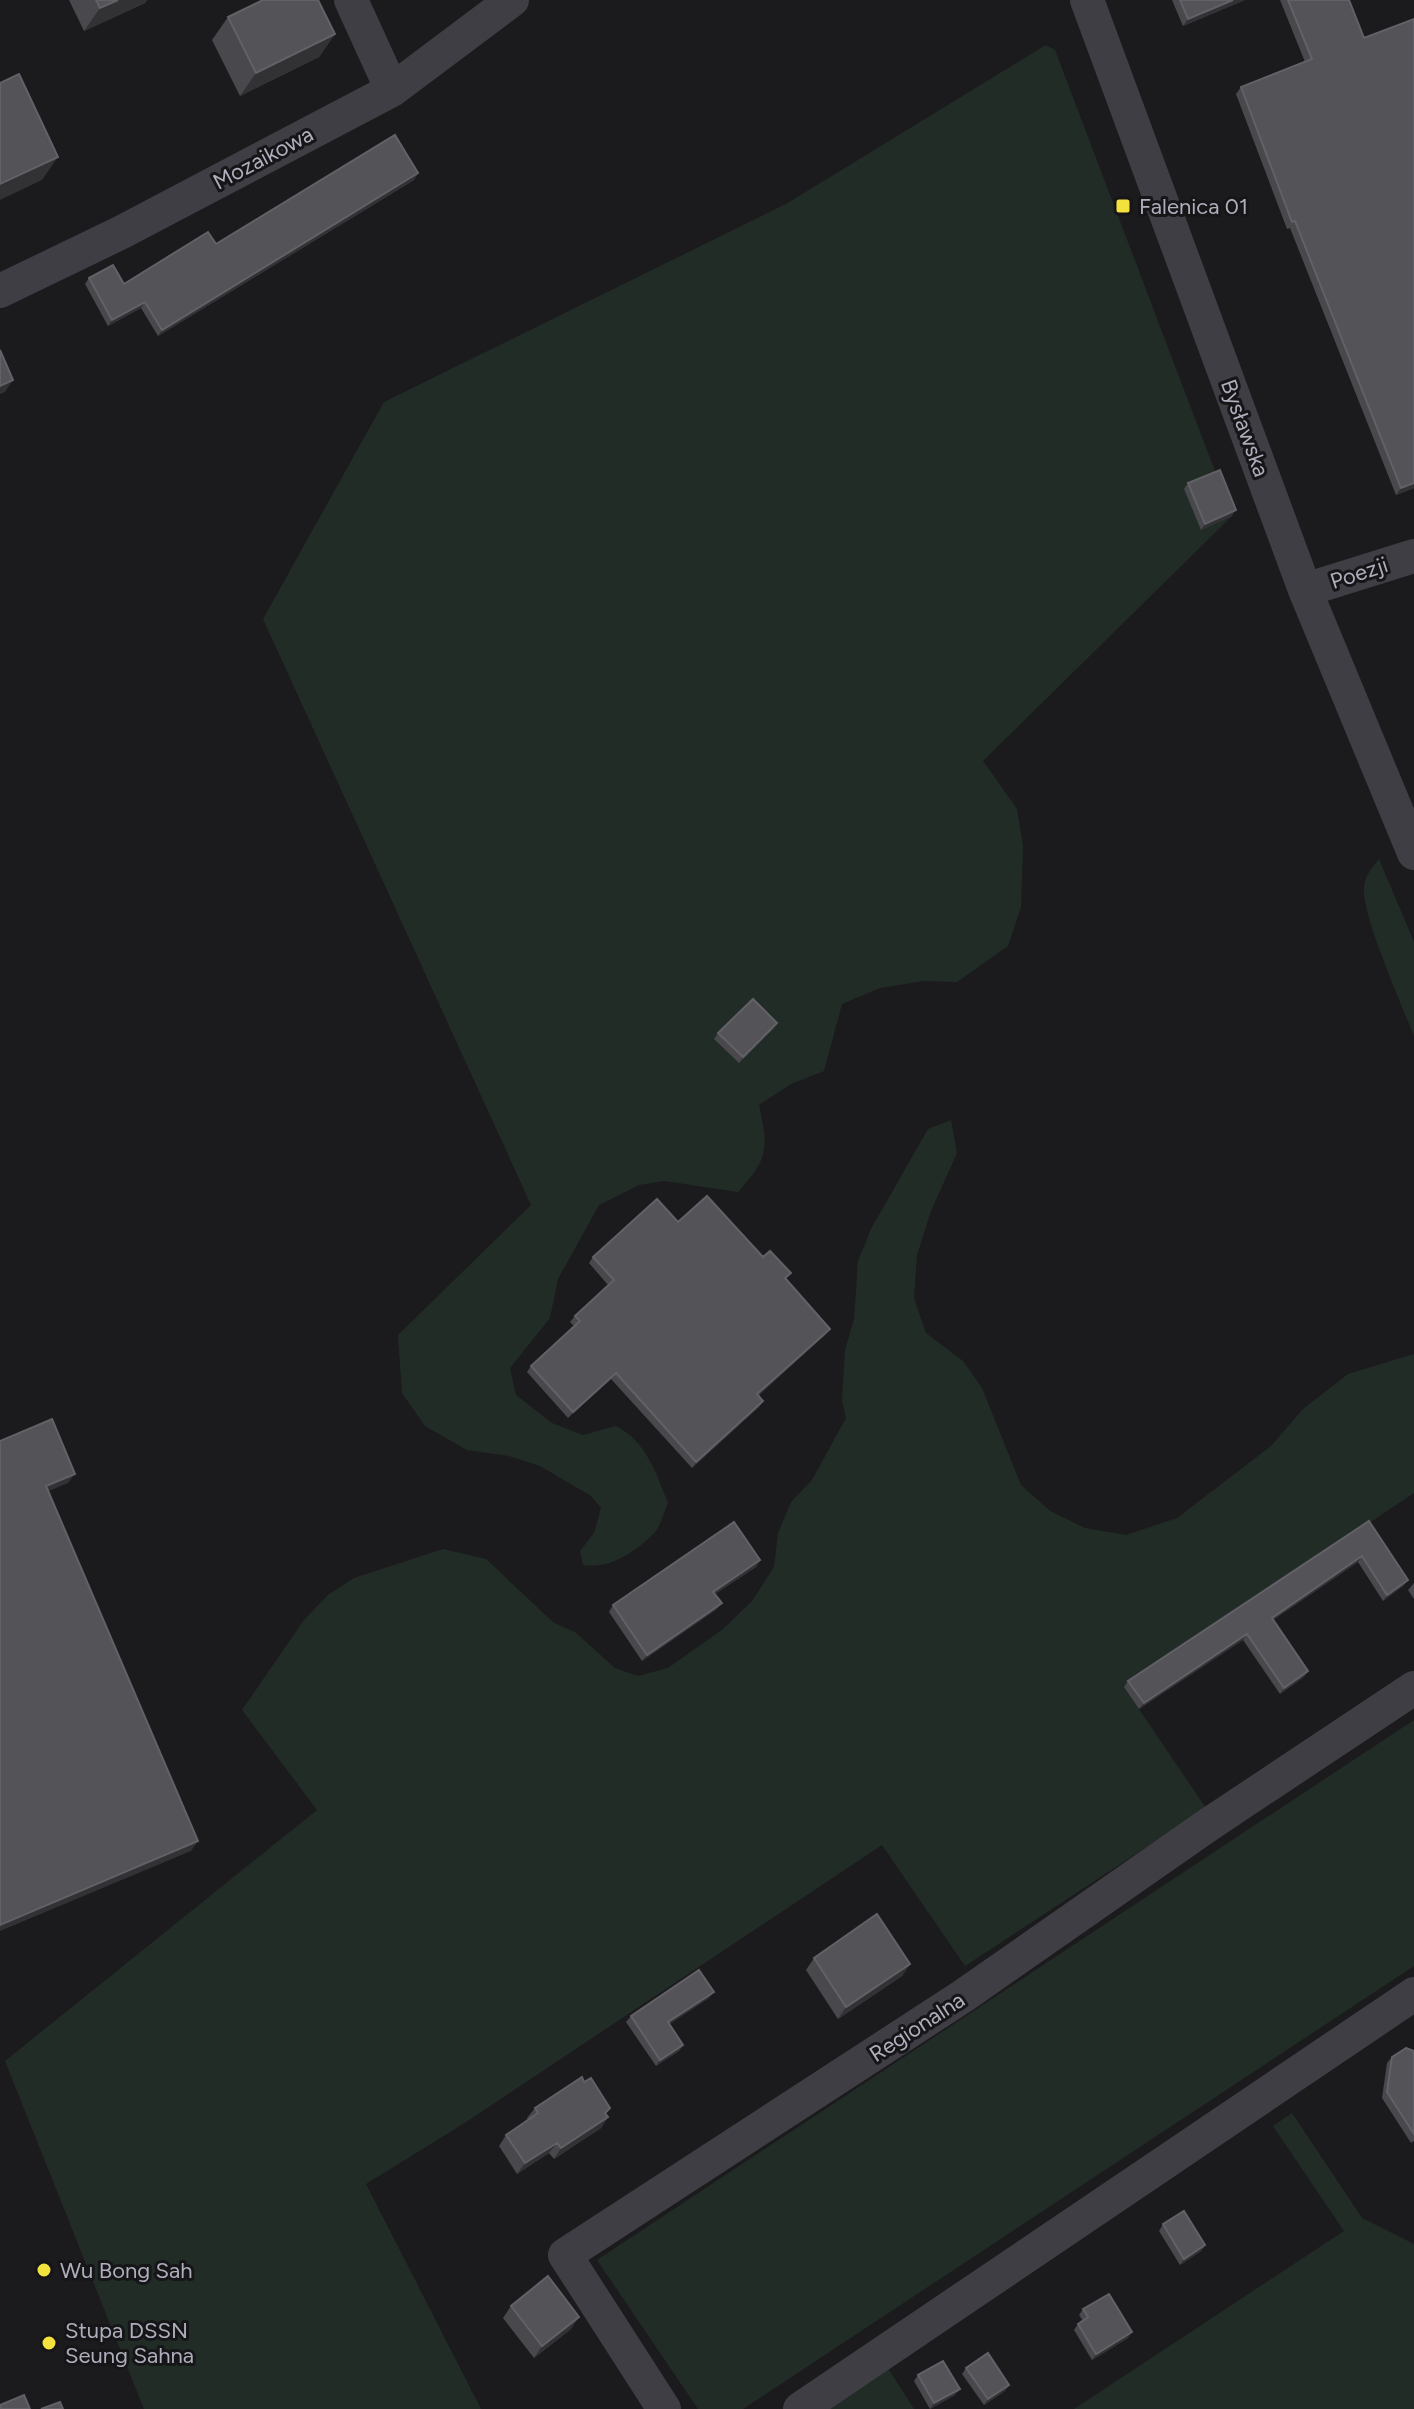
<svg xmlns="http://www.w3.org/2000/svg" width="1414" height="2409" font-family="Figtree,sans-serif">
<rect width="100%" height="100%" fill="#1b1b1d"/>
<path fill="#222c26" d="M 1046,45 L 1055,50 L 1232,516 L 983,761 L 1017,809 L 1023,845 L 1021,907 L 1008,946 L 957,982 L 924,981 L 880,988 L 842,1004 L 824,1071 L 791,1084 L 759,1105 C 769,1150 768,1158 738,1192 L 664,1181 L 639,1185 L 599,1205 L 558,1279 L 550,1318 L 510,1368 L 516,1395 L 552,1423 L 583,1435 L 616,1426 C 646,1441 656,1473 668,1503 C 664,1512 661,1525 655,1532 C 637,1551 609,1570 583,1565 L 580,1551 L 594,1533 L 601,1508 L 591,1496 L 540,1466 L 509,1456 L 467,1450 L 425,1426 L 402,1393 L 398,1335 L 531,1205 L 263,619 L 384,402 L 786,204 Z
M 1379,859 L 1414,942 L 1414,1036 C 1402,1006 1361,913 1364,887 C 1365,875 1372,868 1379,859 Z
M 951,1120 L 957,1153 L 931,1211 L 917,1255 L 914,1298 L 926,1333 L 963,1361 L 982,1388 L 1021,1485 L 1050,1511 L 1085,1528 L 1126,1535 L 1177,1518 L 1271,1446 L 1303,1409 L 1348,1374 L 1414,1354 L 1414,1493 L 1124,1687 L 1206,1808 L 965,1966 L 882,1845 L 463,2124 L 366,2184 L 481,2409 L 144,2409 L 5,2061 L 317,1810 L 242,1710 L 304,1620 L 328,1595 L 354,1578 L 443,1549 L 486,1559 L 554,1623 L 575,1632 L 615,1668 L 638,1676 L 668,1668 L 723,1629 L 752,1601 L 774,1567 L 778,1533 L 791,1502 L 812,1480 L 846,1418 L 842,1400 L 845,1350 L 854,1319 L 858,1261 L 871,1229 L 928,1129 Z
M 1414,1720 L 1414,1966 L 743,2409 L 698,2409 L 597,2260 Z
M 1292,2113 L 1362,2218 L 1414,2244 L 1414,2409 L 1074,2409 L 1344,2231 L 1273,2126 Z
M 886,2365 L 914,2409 L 819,2409 Z"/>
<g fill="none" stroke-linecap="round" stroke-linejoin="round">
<path stroke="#3e3e44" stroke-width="34" d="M 351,0 L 392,90
M 1087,0 L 1305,590 L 1414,853
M 0,291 L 122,232 L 392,90 L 512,0
M 1305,590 L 1414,556
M 664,2409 L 565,2255 L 963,1996 L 1208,1825 L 1414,1688
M 800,2409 L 1414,1994"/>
</g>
<path fill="#49484c" d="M 69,0 L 147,0 L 145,3 L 84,31 Z
M 1172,0 L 1245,0 L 1183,26 Z
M 1280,0 L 1349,0 L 1414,488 L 1396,495 L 1290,228 L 1287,229 L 1236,94 L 1241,87 L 1305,62 Z
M 228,17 L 335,34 L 319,57 L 240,96 L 212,40 Z
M 418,173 L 414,180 L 158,336 L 141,308 L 108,326 L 85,284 L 89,278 L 124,284 L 216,244 Z
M 1188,483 L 1232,516 L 1201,530 L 1184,489 Z
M 777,1023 L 773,1029 L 739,1063 L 714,1039 L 718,1033 Z
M 678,1222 L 763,1257 L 786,1280 L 830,1329 L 825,1335 L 759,1395 L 759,1407 L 692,1468 L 611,1379 L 568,1418 L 527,1372 L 531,1366 L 574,1326 L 570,1322 L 575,1316 L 608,1285 L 589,1263 L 593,1257 Z
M 1369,1521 L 1408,1580 L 1403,1586 L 1383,1601 L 1358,1562 L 1273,1620 L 1308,1671 L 1304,1677 L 1280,1694 L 1243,1640 L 1139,1709 L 1124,1687 L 1128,1681 Z
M 760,1560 L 756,1567 L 715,1594 L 717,1609 L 642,1661 L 609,1612 L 613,1605 Z
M 1414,1583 L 1414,1599 L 1408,1590 Z
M 814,1958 L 910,1964 L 902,1976 L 838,2019 L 806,1970 Z
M 709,1998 L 669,2024 L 683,2045 L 679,2051 L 656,2066 L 626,2022 L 631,2016 Z
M 1414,2051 L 1414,2141 L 1411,2143 L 1382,2098 L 1387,2063 L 1392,2057 Z
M 535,2108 L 610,2108 L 606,2114 L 608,2117 L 601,2128 L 554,2159 L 549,2153 L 517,2174 L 499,2146 L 506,2135 L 528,2120 L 527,2118 Z
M 1163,2224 L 1205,2245 L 1201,2251 L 1180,2265 L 1159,2231 Z
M 511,2306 L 571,2329 L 534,2358 L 503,2318 Z
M 1083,2309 L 1128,2338 L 1092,2360 L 1074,2330 L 1078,2324 L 1083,2321 L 1079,2315 Z
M 966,2368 L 1009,2385 L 1005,2391 L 984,2405 L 962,2374 Z
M 918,2375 L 955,2395 L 930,2409 L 914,2381 Z"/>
<path fill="#323134" d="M 118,0 L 147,0 L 145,3 L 84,31 L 100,8 Z
M 1233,0 L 1245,0 L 1183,26 L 1188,19 Z
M 335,34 L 319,57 L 240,96 L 256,73 Z
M 58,157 L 42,180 L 0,200 L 0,184 Z
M 418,173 L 414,180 L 158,336 L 162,330 Z
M 145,302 L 141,308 L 108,326 L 112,320 Z
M 13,380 L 5,392 L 0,394 L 0,386 Z
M 1414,483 L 1414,488 L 1396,495 L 1401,488 Z
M 1236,510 L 1232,516 L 1201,530 L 1205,524 Z
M 777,1023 L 773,1029 L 739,1063 L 743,1057 Z
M 830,1329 L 825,1335 L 753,1400 L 757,1394 Z
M 616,1373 L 611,1379 L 568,1418 L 573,1412 Z
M 763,1401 L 759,1407 L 692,1468 L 696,1462 Z
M 75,1474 L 68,1483 L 39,1495 L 46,1486 Z
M 1362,1556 L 1358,1562 L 1267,1624 L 1272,1618 Z
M 760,1560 L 756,1567 L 709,1598 L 713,1592 Z
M 1408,1580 L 1403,1586 L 1383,1601 L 1387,1595 Z
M 722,1603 L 717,1609 L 642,1661 L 647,1655 Z
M 1247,1634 L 1243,1640 L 1139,1709 L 1144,1703 Z
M 1308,1671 L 1304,1677 L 1280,1694 L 1284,1688 Z
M 198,1841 L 191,1851 L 0,1931 L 0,1925 Z
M 910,1964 L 902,1976 L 838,2019 L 846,2007 Z
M 714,1992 L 709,1998 L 664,2028 L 668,2022 Z
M 683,2045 L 679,2051 L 656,2066 L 660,2060 Z
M 608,2117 L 601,2128 L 554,2159 L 561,2148 Z
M 557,2143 L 549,2153 L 517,2174 L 525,2163 Z
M 1205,2245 L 1201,2251 L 1180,2265 L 1184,2259 Z
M 579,2317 L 571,2329 L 534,2358 L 542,2346 Z
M 1132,2332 L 1128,2338 L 1092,2360 L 1096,2354 Z
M 1009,2385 L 1005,2391 L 984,2405 L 988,2399 Z
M 960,2389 L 955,2395 L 930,2409 L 934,2403 Z"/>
<path fill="#545358" stroke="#626168" stroke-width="2" d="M 96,0 L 118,0 L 100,8 Z
M 263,0 L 318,0 L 335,34 L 256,73 L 228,17 Z
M 1180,0 L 1233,0 L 1188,19 Z
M 1288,0 L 1349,0 L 1364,38 L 1414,19 L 1414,483 L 1401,488 L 1295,221 L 1292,222 L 1241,87 L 1312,59 Z
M 19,74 L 58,157 L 0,184 L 0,83 Z
M 395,135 L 418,173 L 162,330 L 145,302 L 112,320 L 89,278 L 113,265 L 124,284 L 208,232 L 216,244 Z
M 0,350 L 13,380 L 0,386 Z
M 1220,470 L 1236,510 L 1205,524 L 1188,483 Z
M 753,999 L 777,1023 L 743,1057 L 718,1033 Z
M 707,1196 L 763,1257 L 770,1251 L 791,1273 L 785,1278 L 830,1329 L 757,1394 L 763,1401 L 696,1462 L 616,1373 L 573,1412 L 531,1366 L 580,1321 L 575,1316 L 614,1280 L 593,1257 L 657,1199 L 678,1222 Z
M 52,1419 L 75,1474 L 46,1486 L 198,1841 L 0,1925 L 0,1441 Z
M 1369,1521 L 1408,1580 L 1387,1595 L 1362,1556 L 1272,1618 L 1308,1671 L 1284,1688 L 1247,1634 L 1144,1703 L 1128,1681 Z
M 734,1522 L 760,1560 L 713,1592 L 722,1603 L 647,1655 L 613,1605 Z
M 877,1914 L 910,1964 L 846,2007 L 814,1958 Z
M 699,1970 L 714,1992 L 668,2022 L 683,2045 L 660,2060 L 631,2016 Z
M 1406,2048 L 1414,2051 L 1414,2134 L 1387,2092 L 1392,2057 Z
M 582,2077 L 584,2082 L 591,2078 L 610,2108 L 605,2113 L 608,2117 L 561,2148 L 557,2143 L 525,2163 L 506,2135 L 538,2113 L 535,2108 Z
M 1184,2211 L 1205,2245 L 1184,2259 L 1163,2224 Z
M 548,2276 L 579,2317 L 542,2346 L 511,2306 Z
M 1109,2294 L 1132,2332 L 1096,2354 L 1078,2324 L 1088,2317 L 1083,2309 Z
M 988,2353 L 1009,2385 L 988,2399 L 966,2368 Z
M 943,2361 L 960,2389 L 934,2403 L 918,2375 Z
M 24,2395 L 30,2409 L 1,2409 L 0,2405 Z
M 60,2402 L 63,2409 L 41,2409 Z"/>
<g fill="#f3e23d" stroke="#161618" stroke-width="3">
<rect x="1115" y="198" width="16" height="16" rx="4"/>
<circle cx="44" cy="2270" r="8"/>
<circle cx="49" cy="2343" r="8"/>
</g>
<g text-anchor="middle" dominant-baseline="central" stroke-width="6" stroke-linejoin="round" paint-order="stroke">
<g font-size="22" fill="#aeaebc" stroke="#161618">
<text transform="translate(263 158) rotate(-28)">Mozaikowa</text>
<text transform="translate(1245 428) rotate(70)">Bysławska</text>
<text transform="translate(1359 573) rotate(-18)">Poezji</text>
<text transform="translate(917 2027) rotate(-33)">Regionalna</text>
</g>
<g font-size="22" fill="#aeaebc" stroke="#161618" text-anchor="start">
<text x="1139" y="206">Falenica 01</text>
<text x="60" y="2270">Wu Bong Sah</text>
<text x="65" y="2330">Stupa DSSN<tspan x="65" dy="25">Seung Sahna</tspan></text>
</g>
</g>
</svg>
